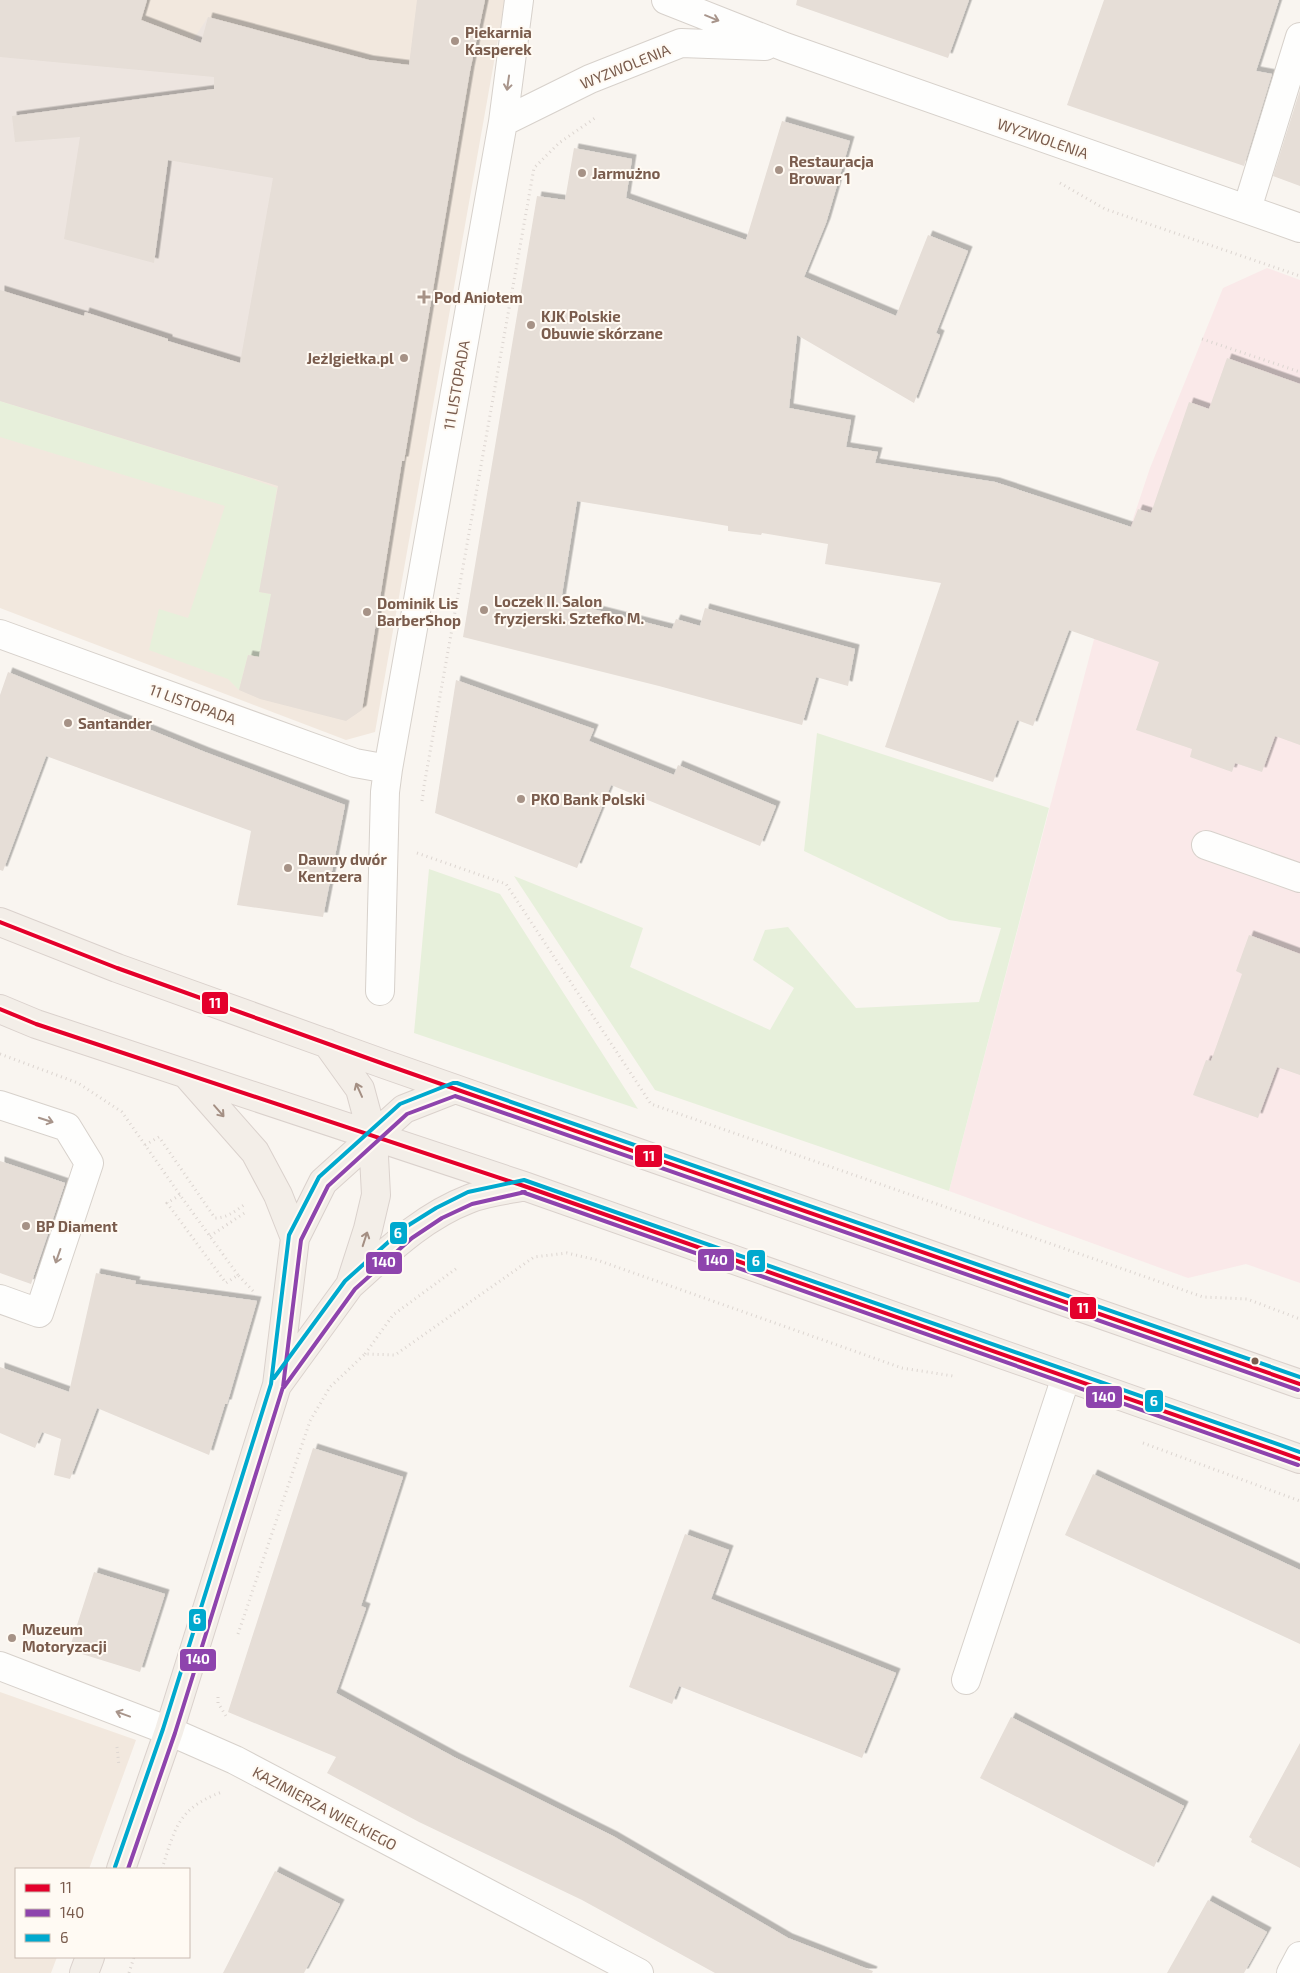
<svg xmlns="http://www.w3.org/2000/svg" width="1300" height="1973" font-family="'Exo 2',sans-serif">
<defs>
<filter id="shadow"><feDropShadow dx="4.5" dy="-4.5" stdDeviation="0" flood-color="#0004"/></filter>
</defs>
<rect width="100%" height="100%" fill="#f9f5f0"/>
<path fill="#f2e8de" d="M 0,0 L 505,0 L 375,732 L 346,740 L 0,608 L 0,401 L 193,40 Z
M 0,1692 L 136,1740 L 89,1869 L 16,1869 L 16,1957 L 57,1957 L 51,1973 L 0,1973 Z"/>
<path fill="#ede5e0" d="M 0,6 L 193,40 L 208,17 L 369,60 L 324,387 L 0,401 Z"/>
<path fill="#fae9e9" d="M 1267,268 L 1300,280 L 1300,1283 L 1246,1264 L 1188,1278 L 949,1191 L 1098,624 L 1150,468 L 1223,288 Z"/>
<path fill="#e7f0db" d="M 0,401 L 238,474 L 277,488 L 260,592 L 271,594 L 266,658 L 248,655 L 239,690 L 228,679 L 149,650 L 159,609 L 188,618 L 225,506 L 0,437 Z
M 817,733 L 1049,808 L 949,1191 L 655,1090 L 514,876 L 643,928 L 630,967 L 770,1030 L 794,988 L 753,960 L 765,930 L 788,927 L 856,1008 L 979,1002 L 1001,928 L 949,920 L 804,851 Z
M 429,869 L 500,894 L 638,1109 L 414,1033 Z"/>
<path fill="#e6ded7" filter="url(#shadow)" d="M 0,0 L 147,0 L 141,20 L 201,43 L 208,17 L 369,60 L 409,65 L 417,0 L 485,0 L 470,71 L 404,461 L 402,461 L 362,710 L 346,721 L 260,699 L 239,690 L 248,655 L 259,657 L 271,594 L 259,592 L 278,486 L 0,401 L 0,290 L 84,316 L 85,312 L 168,339 L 168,341 L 240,363 L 273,178 L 168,160 L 154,263 L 64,239 L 80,137 L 15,142 L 12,116 L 214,89 L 214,77 L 0,57 Z
M 797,0 L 969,0 L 948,58 L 796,5 Z
M 1104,0 L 1279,0 L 1256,71 L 1272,74 L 1244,166 L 1067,105 Z
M 1300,90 L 1300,186 L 1273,176 Z
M 782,121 L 850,141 L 826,223 L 804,277 L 896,316 L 928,235 L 968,251 L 936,333 L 940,335 L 914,403 L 797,335 L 789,408 L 851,420 L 846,447 L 878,452 L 875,463 L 995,482 L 1131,527 L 1138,509 L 1151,513 L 1189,402 L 1209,409 L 1227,358 L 1300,384 L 1300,745 L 1275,736 L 1262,772 L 1235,763 L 1232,772 L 1190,757 L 1192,749 L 1136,730 L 1159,662 L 1069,630 L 1033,726 L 1017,720 L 993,782 L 885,747 L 941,583 L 825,564 L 828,544 L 762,533 L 761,535 L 728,531 L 728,526 L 577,501 L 561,601 L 672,629 L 676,619 L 700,626 L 705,608 L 855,649 L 848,686 L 816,677 L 802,725 L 659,686 L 463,637 L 537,196 L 565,200 L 574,148 L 632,159 L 626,198 L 746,240 Z
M 8,672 L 205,752 L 345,805 L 323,917 L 237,905 L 251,831 L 46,756 L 3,871 L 0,870 L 0,695 Z
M 456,680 L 594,729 L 589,741 L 674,775 L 678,765 L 776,806 L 760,846 L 611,785 L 577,868 L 435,813 Z
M 1249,935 L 1300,954 L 1300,1075 L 1277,1067 L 1258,1118 L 1193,1095 L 1206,1060 L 1211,1061 L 1242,974 L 1236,971 Z
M 0,1161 L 65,1183 L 31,1284 L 0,1273 Z
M 96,1273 L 136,1281 L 135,1284 L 257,1301 L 227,1404 L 225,1404 L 209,1455 L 97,1408 L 70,1479 L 54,1475 L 61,1439 L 42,1432 L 35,1448 L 0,1433 L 0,1367 L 69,1392 Z
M 313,1448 L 403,1477 L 361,1606 L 366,1608 L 336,1693 L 454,1757 L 613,1836 L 788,1938 L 873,1971 L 872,1973 L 715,1973 L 582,1900 L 419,1822 L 327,1773 L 336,1757 L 228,1712 Z
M 1093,1474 L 1300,1570 L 1300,1644 L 1065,1535 Z
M 685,1534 L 729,1550 L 711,1599 L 896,1673 L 862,1758 L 679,1686 L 672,1704 L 629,1687 Z
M 94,1572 L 165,1594 L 140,1672 L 69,1650 Z
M 1011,1717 L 1184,1806 L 1154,1867 L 980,1778 Z
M 1300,1743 L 1300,1868 L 1251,1842 L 1252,1839 L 1249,1837 Z
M 275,1871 L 340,1904 L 304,1973 L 223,1973 Z
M 1208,1900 L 1267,1932 L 1244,1973 L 1167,1973 Z"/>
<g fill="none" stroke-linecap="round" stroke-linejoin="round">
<defs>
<path id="minor" d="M 666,0 L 785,47 L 1300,228
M 503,122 L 590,79 L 681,43 L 765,46
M 1247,209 L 1300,37
M 0,634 L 355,763 L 388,769
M 1206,845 L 1300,878
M 380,991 L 385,792 L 388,769 L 503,122 L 519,0
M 0,1105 L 67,1127 L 89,1163 L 39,1313 L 0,1299
M 0,1666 L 169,1731 L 235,1760 L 639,1973
M 966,1680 L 1066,1377
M 1291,1973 L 1300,1956"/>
<path id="major" d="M 0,922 L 117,968 L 384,1064 L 1300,1384
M 0,1009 L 36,1024 L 524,1186 L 1300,1459
M 188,1076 L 255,1152 L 278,1195 L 295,1238
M 350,1285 C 387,1252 422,1217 469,1199 C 485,1192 505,1190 522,1187
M 278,1384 L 350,1285 L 368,1229 L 376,1195 L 373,1137 L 360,1089 L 327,1043
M 121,1869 L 169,1731 L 277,1385 L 295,1238 L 323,1182 L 404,1109 L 455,1089
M 84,1973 L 90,1957"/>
</defs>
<use href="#minor" stroke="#d7d1cb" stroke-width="30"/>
<use href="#major" stroke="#dad1cc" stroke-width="30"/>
<path stroke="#dcd5d0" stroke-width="3" stroke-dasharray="1 4" stroke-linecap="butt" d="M 1060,183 L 1105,209 L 1300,276
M 1202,339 L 1300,372
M 424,786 L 534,168 L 559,143 L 595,118
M 422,801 L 424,787
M 417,853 L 506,884 L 651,1104 L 1203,1297 L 1247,1299 L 1300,1319
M 0,1054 L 78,1083 L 122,1112 L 180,1195 L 238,1275
M 145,1145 L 159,1137 L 215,1218 C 227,1218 235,1211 244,1205
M 180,1195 L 167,1203 L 226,1283 L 238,1275 L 253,1291
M 210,1236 L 246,1212
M 365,1354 L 393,1315 L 457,1268
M 1143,1443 L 1300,1501
M 238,1634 L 310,1421 L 330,1387 L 365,1354 L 395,1355 L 534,1257 L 567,1253 L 597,1260 L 902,1368 L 953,1376
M 218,1697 L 218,1703 L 226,1716
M 117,1747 L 119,1766
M 162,1869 C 175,1828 178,1808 222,1792
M 129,1973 L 134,1957"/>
<use href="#minor" stroke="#fefefd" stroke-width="28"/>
<use href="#major" stroke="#f3eee8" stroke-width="28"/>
<defs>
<path id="bus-1" d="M 0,922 L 117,968 L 384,1064 L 1300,1384
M 0,1009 L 36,1024 L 524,1186 L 1300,1459"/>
<path id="bus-2" d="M 522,1192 L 1298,1465
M 284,1387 L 355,1289 L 412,1238 L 442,1218 L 472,1204 L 525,1192
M 128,1869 L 175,1733 L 283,1387 L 301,1240 L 328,1186 L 407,1114 L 455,1096 L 1298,1390"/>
<path id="bus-3" d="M 274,1378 L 345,1281 L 404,1228 L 436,1208 L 468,1192 L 524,1180 L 1300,1452
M 115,1867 L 163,1729 L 271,1384 L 289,1235 L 319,1177 L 400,1104 L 453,1083 L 457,1083 L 1300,1377"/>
</defs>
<use href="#bus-1" stroke="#fffaf3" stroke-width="8"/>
<use href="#bus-2" stroke="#fffaf3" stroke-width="8"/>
<use href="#bus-3" stroke="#fffaf3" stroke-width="8"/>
<use href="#bus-1" stroke="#e4002b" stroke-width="4"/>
<use href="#bus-2" stroke="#8e44ad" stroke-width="4"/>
<use href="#bus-3" stroke="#00a9ce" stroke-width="4"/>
</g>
<defs><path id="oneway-shaft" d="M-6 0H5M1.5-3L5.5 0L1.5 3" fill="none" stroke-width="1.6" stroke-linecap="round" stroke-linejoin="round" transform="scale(1.25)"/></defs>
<g stroke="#a8958b">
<use href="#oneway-shaft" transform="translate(712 18) rotate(22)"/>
<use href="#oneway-shaft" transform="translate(508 83) rotate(98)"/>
<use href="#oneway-shaft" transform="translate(46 1120) rotate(18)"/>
<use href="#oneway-shaft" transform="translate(58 1256) rotate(109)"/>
<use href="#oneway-shaft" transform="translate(123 1714) rotate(-160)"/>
</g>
<g stroke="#a48f83">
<use href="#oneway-shaft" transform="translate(359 1090) rotate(-114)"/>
<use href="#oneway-shaft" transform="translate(219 1111) rotate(49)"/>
<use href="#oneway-shaft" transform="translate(365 1239) rotate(-72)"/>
</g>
<g fill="#a69286" stroke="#fffaf3" stroke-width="2">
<circle cx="455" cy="41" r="5"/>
<circle cx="779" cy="170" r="5"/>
<circle cx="582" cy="173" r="5"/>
<path d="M421.5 289.5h5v5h5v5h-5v5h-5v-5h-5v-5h5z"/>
<circle cx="531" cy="325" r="5"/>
<circle cx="404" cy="358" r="5"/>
<circle cx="484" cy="610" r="5"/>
<circle cx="367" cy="612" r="5"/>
<circle cx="68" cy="723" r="5"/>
<circle cx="521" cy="799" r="5"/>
<circle cx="288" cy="868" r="5"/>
<circle cx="26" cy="1226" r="5"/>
<circle cx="12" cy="1638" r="5"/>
</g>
<circle fill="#7a5c4d" stroke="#fffaf3" stroke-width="2" cx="1255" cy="1361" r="4.5"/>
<g text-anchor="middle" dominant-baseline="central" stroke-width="4" stroke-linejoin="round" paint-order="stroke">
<g font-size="15" font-weight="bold" fill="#7a5c4d" stroke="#fffaf3" text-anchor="start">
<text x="465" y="32">Piekarnia<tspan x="465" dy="17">Kasperek</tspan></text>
<text x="789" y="161">Restauracja<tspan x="789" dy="17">Browar 1</tspan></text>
<text x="592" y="173">Jarmużno</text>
<text x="434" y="297">Pod Aniołem</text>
<text x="541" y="316">KJK Polskie<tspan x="541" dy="17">Obuwie skórzane</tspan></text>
<text x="394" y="358" text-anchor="end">JeżIgiełka.pl</text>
<text x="494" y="601">Loczek II. Salon<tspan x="494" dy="17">fryzjerski. Sztefko M.</tspan></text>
<text x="377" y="603">Dominik Lis<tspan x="377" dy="17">BarberShop</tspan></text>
<text x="78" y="723">Santander</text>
<text x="531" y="799">PKO Bank Polski</text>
<text x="298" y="859">Dawny dwór<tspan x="298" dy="17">Kentzera</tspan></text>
<text x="36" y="1226">BP Diament</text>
<text x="22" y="1629">Muzeum<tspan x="22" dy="17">Motoryzacji</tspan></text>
</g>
<g font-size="15" fill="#7a5c4d" stroke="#fffaf3">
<text transform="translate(625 66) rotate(-22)">WYZWOLENIA</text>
<text transform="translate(1043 138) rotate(19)">WYZWOLENIA</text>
<text transform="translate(456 385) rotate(-80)">11 LISTOPADA</text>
<text transform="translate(193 704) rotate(20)">11 LISTOPADA</text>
<text transform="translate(325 1808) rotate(28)">KAZIMIERZA WIELKIEGO</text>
</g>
</g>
<g stroke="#fffaf3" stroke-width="2">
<rect x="201" y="991" width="28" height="24" rx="5" fill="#e4002b"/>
<rect x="634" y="1144" width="29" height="24" rx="5" fill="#e4002b"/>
<rect x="389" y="1221" width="19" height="24" rx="5" fill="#00a9ce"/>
<rect x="697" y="1248" width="38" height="24" rx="5" fill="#8e44ad"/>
<rect x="746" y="1249" width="20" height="24" rx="5" fill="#00a9ce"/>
<rect x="365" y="1251" width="38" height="24" rx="5" fill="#8e44ad"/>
<rect x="1069" y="1296" width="28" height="24" rx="5" fill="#e4002b"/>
<rect x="1085" y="1385" width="38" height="24" rx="5" fill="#8e44ad"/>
<rect x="1144" y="1389" width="20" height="24" rx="5" fill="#00a9ce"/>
<rect x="188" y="1608" width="19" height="24" rx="5" fill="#00a9ce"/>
<rect x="179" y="1648" width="38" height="24" rx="5" fill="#8e44ad"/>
</g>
<g font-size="14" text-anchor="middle" font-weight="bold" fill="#fff">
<text x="215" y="1008">11</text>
<text x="649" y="1161">11</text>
<text x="398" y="1238">6</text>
<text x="716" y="1265">140</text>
<text x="756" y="1266">6</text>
<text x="384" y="1267">140</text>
<text x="1083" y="1313">11</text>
<text x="1104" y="1402">140</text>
<text x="1154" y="1406">6</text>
<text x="197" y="1624">6</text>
<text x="198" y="1664">140</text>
</g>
<rect x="15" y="1868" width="175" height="90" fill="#fffaf3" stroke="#cabbb1"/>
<rect x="25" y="1884" width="25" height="8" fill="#e4002b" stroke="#cabbb1"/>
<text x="60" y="1893" font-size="15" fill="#7a5c4d">11</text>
<rect x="25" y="1909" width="25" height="8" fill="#8e44ad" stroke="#cabbb1"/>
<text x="60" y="1918" font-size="15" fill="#7a5c4d">140</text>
<rect x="25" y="1934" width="25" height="8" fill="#00a9ce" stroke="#cabbb1"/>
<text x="60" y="1943" font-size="15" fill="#7a5c4d">6</text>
</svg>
